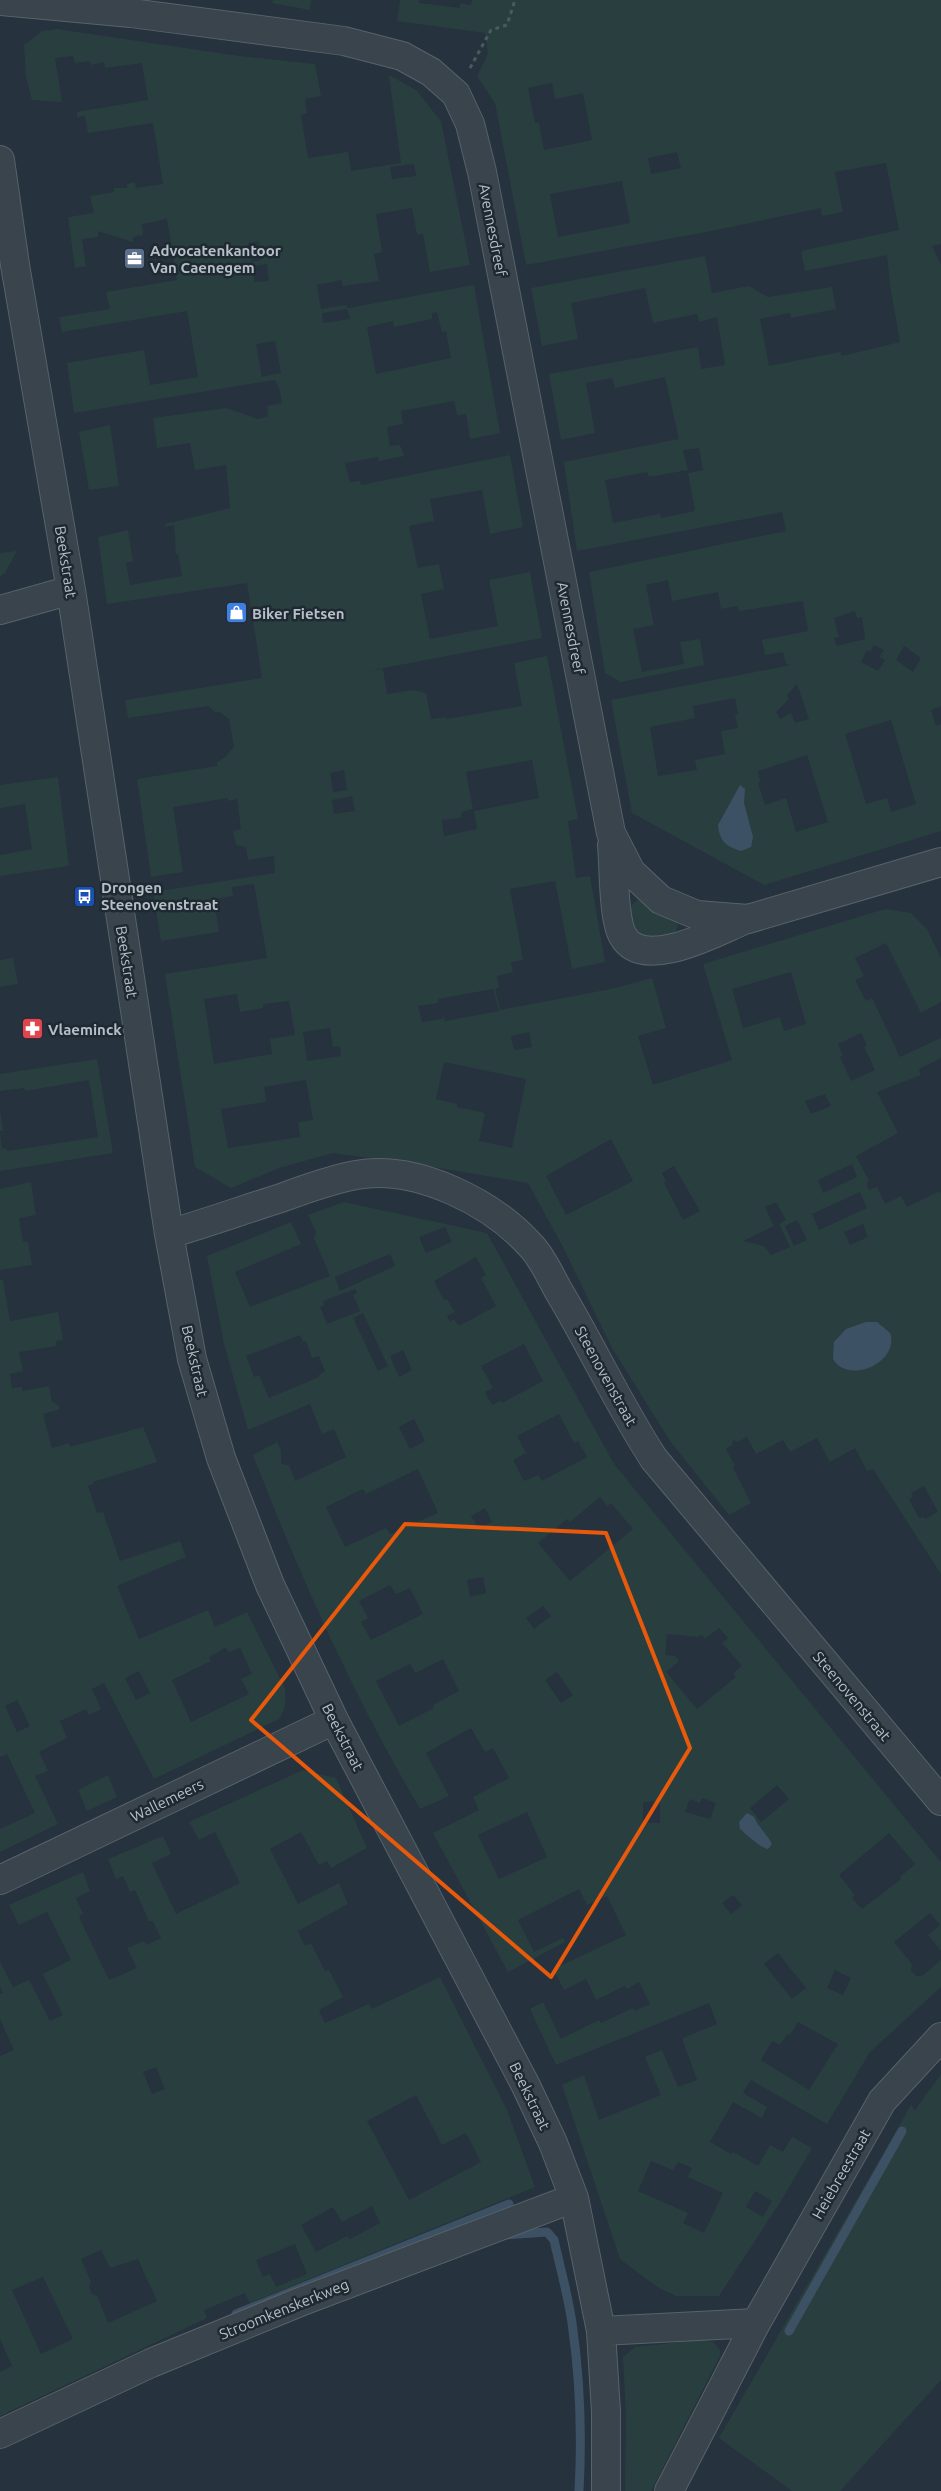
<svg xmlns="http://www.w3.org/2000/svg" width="941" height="2491" font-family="Ubuntu,sans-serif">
<rect width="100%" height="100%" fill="#26323d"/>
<path fill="#293f3f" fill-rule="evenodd" d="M 273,0 L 311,0 L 310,10 L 272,3 Z
M 400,0 L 419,0 L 419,3 L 460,8 L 460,3 L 471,5 L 472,0 L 941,0 L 941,244 L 932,246 L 941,265 L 941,706 L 931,710 L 936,726 L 941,724 L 941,831 L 764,885 L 632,813 L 611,700 L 791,665 L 786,664 L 783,652 L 765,655 L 762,640 L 808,631 L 803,601 L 739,611 L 737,606 L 721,609 L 718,592 L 672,601 L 668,580 L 646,585 L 654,625 L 633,629 L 642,672 L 684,664 L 680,642 L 700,639 L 704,665 L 621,682 L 605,673 L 589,572 L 786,531 L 782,512 L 577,551 L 564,462 L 679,439 L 665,377 L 615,388 L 612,378 L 586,383 L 595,433 L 561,440 L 549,374 L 698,347 L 701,369 L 725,365 L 717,317 L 699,322 L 697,314 L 653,323 L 645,288 L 571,303 L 578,339 L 542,346 L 531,288 L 705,256 L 712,293 L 749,286 L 768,297 L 832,287 L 836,309 L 791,318 L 790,313 L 760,319 L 769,366 L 840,352 L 842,356 L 900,342 L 890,285 L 887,255 L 805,271 L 801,251 L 899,230 L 886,163 L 835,172 L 843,212 L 822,216 L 821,208 L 706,232 L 526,265 L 495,103 L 477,76 L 488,54 L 485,33 L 397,21 ZM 552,83 L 555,99 L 583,93 L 592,140 L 544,150 L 539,123 L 535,123 L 528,88 ZM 677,152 L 681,168 L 651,174 L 648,158 ZM 622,181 L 630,223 L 558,237 L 550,194 ZM 699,448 L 703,470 L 688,473 L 695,511 L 661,518 L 660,514 L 613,523 L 605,480 L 647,472 L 649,477 L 688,470 L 683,450 ZM 855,611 L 857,618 L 862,617 L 865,639 L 837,646 L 834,638 L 839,637 L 834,618 ZM 874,645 L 884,650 L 879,657 L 885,660 L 878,671 L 861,662 L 867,650 L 870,652 ZM 904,646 L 921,658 L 913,672 L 896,660 ZM 797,684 L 809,719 L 795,723 L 791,713 L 780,719 L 776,712 L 789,699 L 787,695 ZM 735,698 L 738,714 L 735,715 L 738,728 L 721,731 L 725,754 L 695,760 L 697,770 L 658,776 L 650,727 L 695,718 L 693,706 ZM 891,720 L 916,804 L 891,812 L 887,798 L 866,804 L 845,734 ZM 807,755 L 828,822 L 796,832 L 786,798 L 765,805 L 758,783 L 760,782 L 758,771 Z
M 57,29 L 239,56 L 315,64 L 321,96 L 305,99 L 307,113 L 301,115 L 308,158 L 348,152 L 351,171 L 401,163 L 389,75 L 416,90 L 441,121 L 470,265 L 430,272 L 423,234 L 417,235 L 412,208 L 376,214 L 382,252 L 374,254 L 379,281 L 343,286 L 341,280 L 317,285 L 321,309 L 346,305 L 348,308 L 474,285 L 500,433 L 470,439 L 466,414 L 457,415 L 454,401 L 401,411 L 403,424 L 387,427 L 390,446 L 400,445 L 404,456 L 379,461 L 378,457 L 345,463 L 350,482 L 360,481 L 361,485 L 510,455 L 523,527 L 490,534 L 482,490 L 430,499 L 434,521 L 409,526 L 418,568 L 439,564 L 444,589 L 421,594 L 430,639 L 498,626 L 489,580 L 530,572 L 542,638 L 368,671 L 383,669 L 387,694 L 413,690 L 426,693 L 431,719 L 446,717 L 447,719 L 522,706 L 514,663 L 547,656 L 578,819 L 568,821 L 576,878 L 590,876 L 605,962 L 572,969 L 555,881 L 510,889 L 523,960 L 511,962 L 513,972 L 497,976 L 499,988 L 495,989 L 500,1010 L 611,989 L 652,978 L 666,1028 L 638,1036 L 653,1085 L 732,1060 L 703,964 L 885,909 L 911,913 L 927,929 L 941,958 L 941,1002 L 921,1013 L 886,943 L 855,958 L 864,976 L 855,980 L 866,1001 L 872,998 L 900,1057 L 941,1038 L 941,1058 L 919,1069 L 921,1075 L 877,1092 L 898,1133 L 856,1156 L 869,1181 L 866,1183 L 869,1190 L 877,1187 L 885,1204 L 901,1196 L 907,1207 L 940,1191 L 941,1194 L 941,1574 L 873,1469 L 867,1471 L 855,1448 L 830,1462 L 817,1438 L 790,1452 L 783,1440 L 756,1454 L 747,1437 L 738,1442 L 733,1440 L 732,1445 L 726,1449 L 735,1466 L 733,1468 L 751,1503 L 729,1515 L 670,1441 L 612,1348 L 563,1247 L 528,1183 L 415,1164 L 333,1153 L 279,1168 L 231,1188 L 195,1167 L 165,974 L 267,958 L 254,884 L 232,887 L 233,896 L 214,899 L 219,932 L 161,941 L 153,892 L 275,873 L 274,856 L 248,860 L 246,847 L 236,845 L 233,831 L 241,829 L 237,799 L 228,801 L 228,798 L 173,807 L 183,872 L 151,877 L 137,779 L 217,766 L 217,762 L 224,758 L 234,747 L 229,719 L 218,711 L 216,713 L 208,706 L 128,718 L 125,700 L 262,678 L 247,583 L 107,604 L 98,537 L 128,530 L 133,561 L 126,563 L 130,585 L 182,576 L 178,554 L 176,554 L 174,525 L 165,527 L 165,524 L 230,508 L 226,465 L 195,470 L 190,443 L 157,448 L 153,418 L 226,408 L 258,419 L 268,416 L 267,406 L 282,403 L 279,388 L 275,380 L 74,413 L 67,363 L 144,350 L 150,385 L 198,377 L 187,311 L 62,332 L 59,317 L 110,309 L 106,292 L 177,280 L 167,219 L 142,224 L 143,235 L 133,237 L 133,242 L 98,231 L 98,237 L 82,239 L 86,266 L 75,268 L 68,217 L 94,213 L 90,196 L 114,192 L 114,188 L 127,188 L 127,184 L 135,182 L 136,188 L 163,184 L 153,123 L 88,133 L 85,116 L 77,117 L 77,112 L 148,100 L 142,63 L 105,68 L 104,62 L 91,65 L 90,61 L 75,63 L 73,56 L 55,58 L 62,102 L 32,100 L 26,77 L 24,45 L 42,31 ZM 414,164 L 416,176 L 392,179 L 390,167 ZM 259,241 L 261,260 L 251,262 L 248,243 ZM 267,264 L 269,281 L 254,282 L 253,266 ZM 347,309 L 350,319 L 323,323 L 322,313 ZM 437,312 L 442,332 L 446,331 L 451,358 L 376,374 L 367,327 L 393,321 L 394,327 L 432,319 L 432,313 ZM 275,341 L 281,373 L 262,377 L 256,344 ZM 532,760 L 539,798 L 474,811 L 477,829 L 444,836 L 442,820 L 460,818 L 462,812 L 473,809 L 466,772 ZM 344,770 L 347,790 L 333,792 L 330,773 ZM 352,796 L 355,811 L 334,814 L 332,800 ZM 791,972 L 806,1024 L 784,1031 L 780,1017 L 743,1028 L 732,989 ZM 493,989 L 499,1011 L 445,1021 L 444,1016 L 442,1019 L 422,1022 L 418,1006 L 438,1003 L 438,999 ZM 237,994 L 240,1012 L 263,1008 L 263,1004 L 289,1001 L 295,1035 L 270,1039 L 272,1054 L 214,1064 L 204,999 ZM 330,1028 L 333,1047 L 340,1046 L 341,1056 L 307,1061 L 303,1032 ZM 529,1032 L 532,1047 L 514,1050 L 511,1036 ZM 861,1033 L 867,1046 L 864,1047 L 875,1070 L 851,1081 L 840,1057 L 843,1056 L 838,1044 ZM 444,1062 L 526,1079 L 512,1148 L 479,1141 L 485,1113 L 457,1107 L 457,1104 L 436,1099 ZM 306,1080 L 313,1120 L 298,1122 L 300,1137 L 228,1148 L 221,1109 L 266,1102 L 264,1087 ZM 825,1094 L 831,1106 L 811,1114 L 805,1101 ZM 611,1139 L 633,1181 L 566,1215 L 546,1176 ZM 852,1164 L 857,1177 L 823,1193 L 818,1180 ZM 674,1166 L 700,1211 L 683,1220 L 664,1183 L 666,1182 L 662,1173 ZM 860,1192 L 867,1208 L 819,1230 L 812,1214 ZM 776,1202 L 786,1220 L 779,1224 L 790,1247 L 771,1255 L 764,1246 L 743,1241 L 774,1226 L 765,1207 ZM 797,1220 L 807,1240 L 794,1246 L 785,1226 ZM 863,1224 L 868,1237 L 850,1245 L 844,1232 ZM 924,1486 L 938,1512 L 925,1519 L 923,1517 L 919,1518 L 909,1499 L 913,1497 L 911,1493 Z
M 110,425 L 119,486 L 89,490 L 79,432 Z
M 17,551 L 5,573 L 0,576 L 0,553 Z
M 58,777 L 69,866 L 0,876 L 0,855 L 32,849 L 25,804 L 0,808 L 0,785 Z
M 639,899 L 674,918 L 678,925 C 674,942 660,940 646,940 C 635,929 618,911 639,899 Z
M 13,958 L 18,984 L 0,987 L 0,960 Z
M 97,1059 L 113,1153 L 0,1171 L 0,1111 L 3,1131 L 0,1131 L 2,1149 L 6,1148 L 7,1151 L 98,1137 L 89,1080 L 25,1091 L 24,1088 L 0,1091 L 0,1074 Z
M 31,1182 L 36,1215 L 19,1218 L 23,1242 L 28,1242 L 32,1265 L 0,1270 L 0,1189 Z
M 344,1202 L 487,1233 L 614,1464 L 941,1862 L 941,1951 L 928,1935 L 940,1925 L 930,1913 L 894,1942 L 912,1964 L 911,1970 L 916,1976 L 922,1976 L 941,1960 L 941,1987 L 870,2052 L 827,2124 L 751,2080 L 743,2093 L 767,2107 L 762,2118 L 733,2102 L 710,2142 L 731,2154 L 733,2152 L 758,2166 L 770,2145 L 783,2152 L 792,2137 L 812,2148 L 781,2201 L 719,2296 L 676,2296 L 657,2287 L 620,2259 L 562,2085 L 584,2075 L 599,2120 L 661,2095 L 645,2057 L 662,2050 L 678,2087 L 697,2080 L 683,2041 L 683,2038 L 717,2024 L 709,2003 L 556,2065 L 530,2009 L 543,2002 L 561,2039 L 599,2020 L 601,2023 L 633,2008 L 635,2011 L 650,2004 L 639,1982 L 627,1989 L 625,1986 L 596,2000 L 586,1979 L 564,1990 L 553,1969 L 626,1935 L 607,1896 L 587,1905 L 579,1889 L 518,1920 L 534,1952 L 563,1938 L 565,1942 L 508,1972 L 433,1833 L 479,1810 L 473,1797 L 509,1778 L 493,1748 L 485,1752 L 471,1728 L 426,1753 L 449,1796 L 420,1809 C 354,1697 300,1577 253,1455 L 277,1442 L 281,1450 L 281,1464 L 289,1465 L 295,1481 L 346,1457 L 334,1429 L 322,1434 L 310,1404 L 248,1430 L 224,1344 L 207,1256 L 291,1222 L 301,1244 L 235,1272 L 250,1307 L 330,1276 L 314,1238 L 316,1232 L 308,1215 ZM 445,1227 L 452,1242 L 426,1253 L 419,1237 ZM 390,1254 L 395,1266 L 340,1291 L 335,1277 ZM 476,1257 L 486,1275 L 481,1278 L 496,1306 L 459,1326 L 454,1319 L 450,1322 L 447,1316 L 455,1312 L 447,1299 L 444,1300 L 434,1281 ZM 355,1289 L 357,1293 L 353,1295 L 360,1311 L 327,1324 L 320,1307 L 324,1305 L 323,1301 ZM 363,1313 L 388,1366 L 378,1371 L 353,1318 ZM 300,1335 L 303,1342 L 306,1341 L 312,1358 L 319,1356 L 325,1371 L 319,1375 L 319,1377 L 269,1398 L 259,1375 L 254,1377 L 246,1356 ZM 524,1344 L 543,1381 L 502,1403 L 500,1401 L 492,1405 L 485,1392 L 493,1388 L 481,1366 ZM 403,1350 L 412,1370 L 399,1377 L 390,1356 ZM 559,1414 L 574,1443 L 578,1441 L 587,1457 L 542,1481 L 538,1475 L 524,1481 L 513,1460 L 526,1453 L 517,1436 ZM 414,1419 L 425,1441 L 410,1449 L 399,1427 ZM 418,1469 L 438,1513 L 390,1534 L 386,1528 L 345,1547 L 326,1507 L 363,1489 L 366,1494 ZM 600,1497 L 607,1506 L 611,1503 L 633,1529 L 570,1581 L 538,1543 L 567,1519 L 570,1522 ZM 485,1508 L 492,1522 L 479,1529 L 471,1516 ZM 483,1577 L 486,1593 L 470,1597 L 467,1580 ZM 390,1585 L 396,1594 L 410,1588 L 423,1614 L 371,1640 L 361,1622 L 368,1618 L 359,1601 ZM 543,1606 L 551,1616 L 534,1629 L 526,1618 ZM 719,1628 L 728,1638 L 722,1643 L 742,1666 L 733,1673 L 736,1677 L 697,1709 L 666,1672 L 679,1661 L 675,1656 L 665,1655 L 667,1634 L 698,1637 L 702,1635 L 705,1639 ZM 443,1659 L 459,1691 L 433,1705 L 434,1708 L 399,1726 L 376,1681 L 410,1664 L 415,1673 ZM 557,1672 L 573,1695 L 561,1703 L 545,1680 ZM 777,1785 L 789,1799 L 761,1822 L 750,1808 ZM 702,1798 L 716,1803 L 710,1819 L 685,1812 L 690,1799 L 700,1803 ZM 660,1801 L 660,1823 L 643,1823 L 643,1802 ZM 527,1812 L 547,1857 L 499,1879 L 478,1835 ZM 889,1833 L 915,1864 L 900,1877 L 901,1879 L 862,1909 L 852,1898 L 855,1895 L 839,1875 ZM 733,1895 L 742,1905 L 731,1914 L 722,1903 ZM 778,1953 L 806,1988 L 792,1999 L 764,1964 ZM 835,1970 L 851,1978 L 843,1995 L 827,1988 ZM 798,2022 L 838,2044 L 809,2090 L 761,2060 L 772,2041 L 780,2045 L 787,2034 L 790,2035 ZM 651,2161 L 673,2170 L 678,2162 L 692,2168 L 688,2177 L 723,2193 L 704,2233 L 683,2223 L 688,2213 L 638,2191 ZM 755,2191 L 772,2201 L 763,2217 L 746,2207 Z
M 0,1280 L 3,1280 L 10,1321 L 58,1312 L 63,1340 L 56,1341 L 56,1346 L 19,1352 L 23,1371 L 10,1374 L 12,1388 L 22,1387 L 23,1391 L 49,1386 L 52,1402 L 58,1405 L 60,1409 L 43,1414 L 52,1448 L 69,1443 L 70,1447 L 143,1427 L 157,1462 L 93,1482 L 94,1484 L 88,1486 L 97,1513 L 103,1512 L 120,1561 L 180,1541 L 186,1557 L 117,1586 L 139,1639 L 208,1610 L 215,1627 L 247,1612 L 285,1689 C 286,1701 286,1709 279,1719 L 154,1779 L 104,1683 L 92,1689 L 101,1709 L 89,1715 L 86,1709 L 60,1721 L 67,1738 L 39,1752 L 48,1771 L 35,1776 L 58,1824 L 0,1852 L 0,1829 L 35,1813 L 7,1754 L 0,1757 ZM 224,1646 L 229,1652 L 240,1648 L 252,1674 L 241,1679 L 249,1694 L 191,1722 L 172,1680 L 211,1661 L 209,1657 L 225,1648 ZM 139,1671 L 150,1693 L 136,1700 L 125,1678 ZM 17,1700 L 30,1726 L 17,1732 L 5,1706 Z
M 303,1770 L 336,1778 L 367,1848 L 331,1868 L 327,1861 L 319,1865 L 301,1832 L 270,1849 L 298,1904 L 339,1883 L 348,1904 L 298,1931 L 305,1946 L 311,1943 L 325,1971 L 329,1970 L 343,1997 L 319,2010 L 325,2023 L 369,2004 L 372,2009 L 440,1977 L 507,2110 L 535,2187 L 250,2303 L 245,2293 L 204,2310 L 207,2318 L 0,2416 L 0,2372 L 12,2366 L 0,2339 L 0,2056 L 14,2050 L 0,2019 L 0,1994 L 3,1993 L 0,1987 L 0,1962 L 13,1987 L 29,1980 L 50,2021 L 63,2015 L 43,1974 L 71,1960 L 47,1912 L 19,1925 L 9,1905 L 83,1872 L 90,1891 L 76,1898 L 83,1914 L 79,1917 L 109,1980 L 137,1968 L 127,1948 L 144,1941 L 146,1945 L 161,1938 L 153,1921 L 149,1921 L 135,1890 L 130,1892 L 123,1876 L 116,1879 L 108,1859 L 163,1836 L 171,1854 L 152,1863 L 176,1914 L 240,1883 L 215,1832 L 199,1840 L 189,1822 ZM 156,2067 L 165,2089 L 152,2094 L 143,2072 ZM 416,2095 L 442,2145 L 466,2133 L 481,2162 L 409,2200 L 367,2121 ZM 372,2206 L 380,2223 L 350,2239 L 347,2236 L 316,2252 L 301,2225 L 333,2207 L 342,2222 ZM 295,2244 L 307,2274 L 276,2287 L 270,2274 L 263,2277 L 256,2260 ZM 101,2250 L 110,2268 L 138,2259 L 157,2301 L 108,2323 L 97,2296 L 92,2294 L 89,2287 L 91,2282 L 81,2259 ZM 43,2277 L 73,2339 L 41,2354 L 12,2290 Z
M 108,1775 L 117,1797 L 87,1811 L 78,1790 Z
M 941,2074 L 941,2380 L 840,2491 L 792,2491 L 719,2438 L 911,2105 L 915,2110 Z
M 700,2340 L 713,2342 L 720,2350 L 720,2356 L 651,2491 L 625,2491 L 626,2418 L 623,2357 L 635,2347 Z"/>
<path fill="#3d5165" d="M 740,785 L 745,789 L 744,803 L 753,837 L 751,847 L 741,851 C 726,847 719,840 718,825 Z
M 866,1322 L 877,1322 L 890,1333 C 900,1363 848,1385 833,1359 L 834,1342 L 846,1329 Z
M 747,1813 L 754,1817 C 758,1827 767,1834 772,1844 L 768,1849 C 762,1849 746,1834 740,1829 L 739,1822 Z"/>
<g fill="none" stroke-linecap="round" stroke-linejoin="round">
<path stroke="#3d5165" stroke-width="9" d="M 506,2235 L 547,2232 L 554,2240 C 560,2267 568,2295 572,2323 C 580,2378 582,2436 579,2491
M 236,2314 L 509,2204
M 789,2331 L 902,2131"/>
<defs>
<path id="minor" d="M 0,1 L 131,13 L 344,41 L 402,56 L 431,72 L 456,94 L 470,124 L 482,172 L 611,833 L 631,872 L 661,900 L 697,915 L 748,919 L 941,862
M 0,160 L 15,265 L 71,590 L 169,1234 L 192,1359 L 221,1458 L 270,1585 L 334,1720 L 526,2086 L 553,2143 L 574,2198 L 601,2331 L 606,2412 L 606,2491
M 0,610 L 71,590
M 612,845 C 614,866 613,920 623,936 C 643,972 716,932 742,921
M 169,1234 C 206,1223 243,1210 281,1198 C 305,1189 330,1180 356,1175 C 417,1164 493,1203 532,1247 C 544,1260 552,1280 561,1295 C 593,1349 620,1407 654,1459 L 941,1801
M 0,1880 L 334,1720
M 601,2331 L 756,2323
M 0,2434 L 151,2363 L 300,2302 L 574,2198
M 669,2491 L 756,2323 L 882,2101 L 941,2037"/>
</defs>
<use href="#minor" stroke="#58626b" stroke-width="30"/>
<path stroke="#485c5d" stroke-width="3" stroke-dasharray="4 4" stroke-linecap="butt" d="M 470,68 L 491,30 L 507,25 L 515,0"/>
<use href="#minor" stroke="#3a444d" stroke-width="28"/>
</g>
<path fill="none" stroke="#e8590c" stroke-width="4" stroke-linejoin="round" d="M 405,1524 L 606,1533 L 690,1748 L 551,1977 L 251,1720 Z"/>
<defs>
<symbol id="office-square" viewBox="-11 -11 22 22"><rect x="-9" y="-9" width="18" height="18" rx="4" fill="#5c6f8a" stroke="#1f2932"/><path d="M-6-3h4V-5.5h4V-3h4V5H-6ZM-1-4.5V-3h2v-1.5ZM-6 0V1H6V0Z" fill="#fff"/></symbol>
<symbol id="shop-square" viewBox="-11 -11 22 22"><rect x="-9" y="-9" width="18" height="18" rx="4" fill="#3f7fe0" stroke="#1f2932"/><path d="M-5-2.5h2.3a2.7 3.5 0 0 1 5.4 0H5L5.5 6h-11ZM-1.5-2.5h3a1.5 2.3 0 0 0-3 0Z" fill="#fff"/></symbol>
<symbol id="bus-square" viewBox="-11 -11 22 22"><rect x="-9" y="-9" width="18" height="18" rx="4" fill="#1a4fb4" stroke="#1f2932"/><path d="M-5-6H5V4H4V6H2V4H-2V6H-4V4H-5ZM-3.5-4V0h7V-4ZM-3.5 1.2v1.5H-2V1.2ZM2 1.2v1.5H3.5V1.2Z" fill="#fff"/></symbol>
<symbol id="pharmacy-square" viewBox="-11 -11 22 22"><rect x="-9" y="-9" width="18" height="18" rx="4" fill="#e0444e" stroke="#1f2932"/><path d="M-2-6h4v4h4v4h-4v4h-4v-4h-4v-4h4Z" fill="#fff"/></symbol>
</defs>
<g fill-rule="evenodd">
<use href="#office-square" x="122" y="246" width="25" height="25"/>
<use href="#shop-square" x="224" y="600" width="25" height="25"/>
<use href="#bus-square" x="72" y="884" width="25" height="25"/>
<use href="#pharmacy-square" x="20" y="1016" width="25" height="25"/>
</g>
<g text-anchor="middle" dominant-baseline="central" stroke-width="5" stroke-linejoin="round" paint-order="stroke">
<g font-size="15" fill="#b6bfc8" stroke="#1f2932">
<text transform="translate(493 230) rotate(79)">Avennesdreef</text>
<text transform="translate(66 562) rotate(81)">Beekstraat</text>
<text transform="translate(571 628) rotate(79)">Avennesdreef</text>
<text transform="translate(127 962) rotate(81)">Beekstraat</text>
<text transform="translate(195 1361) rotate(77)">Beekstraat</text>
<text transform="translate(606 1376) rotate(61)">Steenovenstraat</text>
<text transform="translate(852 1696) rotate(50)">Steenovenstraat</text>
<text transform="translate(343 1737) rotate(63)">Beekstraat</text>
<text transform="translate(167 1800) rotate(-26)">Wallemeers</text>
<text transform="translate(530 2096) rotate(64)">Beekstraat</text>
<text transform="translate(841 2174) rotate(-60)">Heiebreestraat</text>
<text transform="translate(284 2309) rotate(-22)">Stroomkenskerkweg</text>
</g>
<g font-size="15" font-weight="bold" fill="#b6bfc8" stroke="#1f2932" text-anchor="start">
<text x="150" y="250">Advocatenkantoor<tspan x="150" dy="17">Van Caenegem</tspan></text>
<text x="252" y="613">Biker Fietsen</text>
<text x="101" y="887">Drongen<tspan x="101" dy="17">Steenovenstraat</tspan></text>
<text x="48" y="1029">Vlaeminck</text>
</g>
</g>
</svg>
